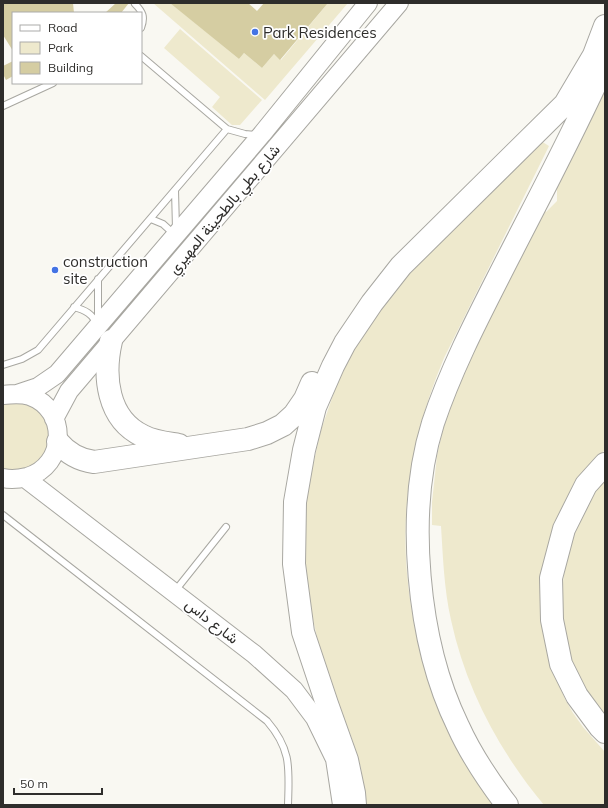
<svg xmlns="http://www.w3.org/2000/svg" width="608" height="808" font-family="Mulish,Vazirmatn,sans-serif">
<rect width="100%" height="100%" fill="#f9f8f2"/>
<path fill="#eee9cd" d="M 153,3 L 172,3 L 172,4 L 239,59 L 244,53 L 262,68 L 274,54 L 281,60 L 328,3 L 348,3 L 265,100 Z
M 180,29 L 262,100 L 240,125 L 232,125 L 212,107 L 220,97 L 164,48 Z
M 605,86 L 605,450 L 597,458 L 567,503 L 552,668 L 565,699 L 573,713 L 583,727 L 605,752 L 605,805 L 544,805 C 499,751 466,689 451,620 C 444,589 443,557 441,526 L 432,525 L 432,502 L 437,456 L 447,411 L 455,390 L 544,208 L 546,212 L 557,201 L 557,184 Z
M 541,141 L 549,146 L 444,358 C 410,439 397,519 411,606 C 415,627 418,651 427,671 C 433,685 441,699 449,714 C 464,744 480,775 496,805 L 365,805 L 361,768 L 352,739 L 327,673 L 320,650 L 309,602 L 304,558 L 305,509 L 309,483 L 321,430 L 339,378 L 350,353 L 395,285 Z
M 17,400 L 39,409 L 46,418 L 51,442 L 40,462 L 19,473 L 3,470 L 3,403 Z
M 605,478 L 605,719 C 595,707 588,694 580,681 C 578,676 573,670 572,665 C 556,614 559,562 583,514 C 589,501 596,489 605,478 Z"/>
<path fill="#d5cda2" d="M 3,3 L 73,3 L 74,13 L 13,13 L 13,51 L 3,35 Z
M 116,3 L 129,3 L 121,13 L 105,13 Z
M 170,3 L 248,3 L 257,11 L 264,3 L 328,3 L 280,60 L 274,54 L 262,68 L 244,53 L 239,59 Z
M 13,61 L 13,76 L 6,80 L 3,74 L 3,66 Z"/>
<g fill="none" stroke-linecap="round" stroke-linejoin="round">
<defs>
<path id="lane" d="M 135,4 C 143,12 145,17 141,28
M 3,106 L 53,83
M 227,129 L 245,134 L 257,135
M 175,190 L 176,229
M 151,219 L 163,224 L 175,235
M 74,307 C 85,310 93,314 97,325
M 98,320 L 98,279
M 3,365 L 22,359 L 38,350 L 227,129 L 141,56
M 3,515 L 267,721 C 292,750 289,769 288,805
M 175,591 L 226,527"/>
<path id="secondary" d="M 17,394 L 38,387 L 57,374 L 262,134 L 368,3
M 3,395 C 12,394 21,393 30,396 C 69,410 66,466 27,477 C 19,479 11,480 3,478
M 54,419 L 69,391 L 399,3
M 25,478 L 254,654 L 294,690 L 315,718 L 335,759 L 342,805"/>
<path id="highway" d="M 111,341 C 103,376 107,419 143,436 C 154,442 167,443 179,445
M 58,442 C 68,454 79,460 94,462 L 248,439 L 267,433 L 283,425 L 294,415 L 305,399 L 312,383
M 605,464 L 586,485 L 564,529 L 551,578 L 552,620 L 561,664 L 577,696 L 600,727 L 605,732
M 355,805 L 354,793 L 347,760 L 327,704 L 303,632 L 294,564 L 295,502 L 304,450 L 315,407 L 333,366 L 345,343 L 372,303 L 401,266 L 565,104 L 594,55 L 605,26
M 507,805 C 488,780 471,755 458,726 C 417,642 405,512 433,423 C 450,372 475,323 499,276 C 535,205 573,135 605,63"/>
</defs>
<use href="#lane" stroke="#a8a7a1" stroke-width="8"/>
<use href="#secondary" stroke="#a8a7a1" stroke-width="20"/>
<use href="#highway" stroke="#a8a7a1" stroke-width="24"/>
<use href="#lane" stroke="#fff" stroke-width="6"/>
<use href="#secondary" stroke="#fff" stroke-width="18"/>
<use href="#highway" stroke="#fff" stroke-width="22"/>
</g>
<g fill="#4473e4" stroke="#fff" stroke-width="1.5">
<circle cx="255" cy="32" r="4"/>
<circle cx="55" cy="270" r="4"/>
</g>
<g text-anchor="middle" dominant-baseline="central" stroke-width="3.5" stroke-linejoin="round" paint-order="stroke">
<g font-size="15" fill="#2e2d2b" stroke="#fff" text-anchor="start">
<text x="263" y="32">Park Residences</text>
<text x="63" y="261">construction<tspan x="63" dy="17">site</tspan></text>
</g>
<g font-size="15" fill="#2e2d2b" stroke="#fff">
<text transform="translate(224 209) rotate(-50)">شارع بطي بالطحينة المهيري</text>
<text transform="translate(212 621) rotate(38)">شارع داس</text>
</g>
</g>
<rect width="608" height="808" fill="none" stroke="#2e2d2b" stroke-width="8"/>
<rect x="12" y="12" width="130" height="72" fill="#ffffff" stroke="#ababaa"/>
<rect x="20" y="25" width="20" height="6" fill="#ffffff" stroke="#ababaa"/>
<text x="48" y="32" font-size="12" fill="#2e2d2b">Road</text>
<rect x="20" y="42" width="20" height="12" fill="#eee9cd" stroke="#ababaa"/>
<text x="48" y="52" font-size="12" fill="#2e2d2b">Park</text>
<rect x="20" y="62" width="20" height="12" fill="#d5cda2" stroke="#ababaa"/>
<text x="48" y="72" font-size="12" fill="#2e2d2b">Building</text>
<path d="M14 788v6h88v-6" fill="none" stroke="#2e2d2b" stroke-width="2"/>
<text x="20" y="788" font-size="12" fill="#2e2d2b" stroke="#ffffff" stroke-width="3" paint-order="stroke">50 m</text>
</svg>
